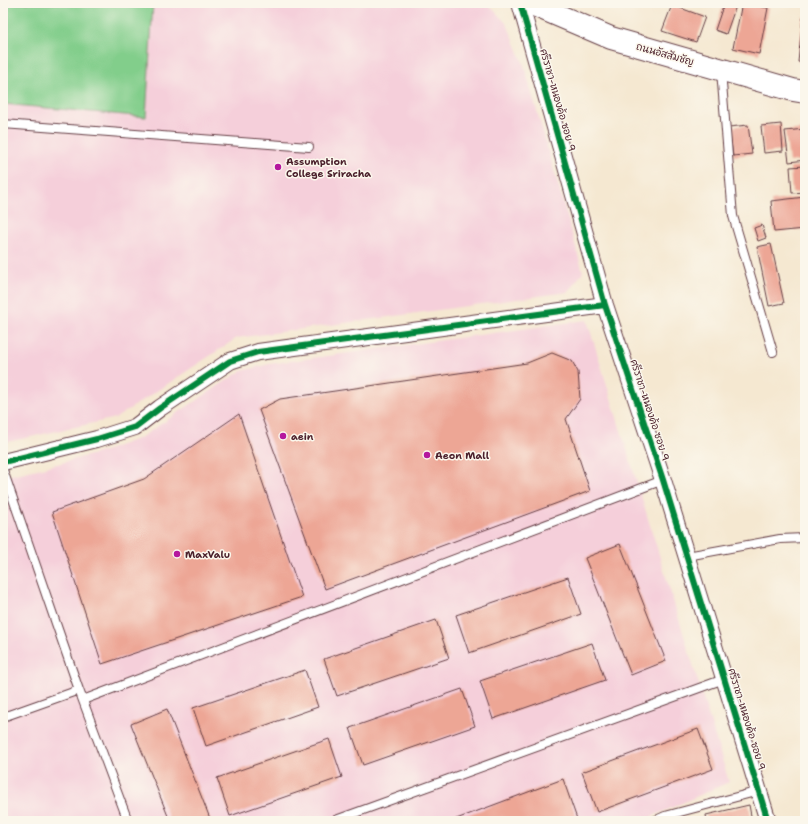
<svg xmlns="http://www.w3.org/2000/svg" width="808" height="824" font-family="'Shantell Sans','Playpen Sans Thai',sans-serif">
<rect width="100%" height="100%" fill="#fbf7ec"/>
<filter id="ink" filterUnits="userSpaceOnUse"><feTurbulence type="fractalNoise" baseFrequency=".025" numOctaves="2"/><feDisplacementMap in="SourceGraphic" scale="8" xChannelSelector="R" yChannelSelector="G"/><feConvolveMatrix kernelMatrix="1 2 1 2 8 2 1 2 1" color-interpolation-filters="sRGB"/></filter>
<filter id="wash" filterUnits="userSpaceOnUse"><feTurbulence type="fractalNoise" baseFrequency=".012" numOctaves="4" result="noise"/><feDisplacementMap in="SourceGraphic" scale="16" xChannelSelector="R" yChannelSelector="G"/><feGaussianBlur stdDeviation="0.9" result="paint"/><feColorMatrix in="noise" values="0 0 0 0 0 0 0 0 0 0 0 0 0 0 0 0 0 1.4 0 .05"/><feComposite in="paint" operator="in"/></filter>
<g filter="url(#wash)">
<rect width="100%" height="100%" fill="#f5e8d1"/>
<path fill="#f5cfda" d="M 3,3 L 487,3 L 507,24 L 523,62 L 583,272 L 568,292 L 237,338 L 116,418 L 3,443 Z
M 587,320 L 729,782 L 642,821 L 7,821 L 3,807 L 3,477 L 42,468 L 102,452 L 140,438 L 241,371 L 270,364 Z"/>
<path fill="#82ce8b" stroke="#66765b" d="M 3,3 L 153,3 L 146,117 L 3,104 Z"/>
<g id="blocks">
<path fill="#eda695" d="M 724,3 L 737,3 L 726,34 L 715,30 Z
M 742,3 L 768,8 L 759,54 L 733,48 Z
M 672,5 L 705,17 L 696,42 L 662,31 Z
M 803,17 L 805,17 L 805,63 L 798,62 Z
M 781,124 L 783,151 L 764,153 L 761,126 Z
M 748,125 L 752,154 L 733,156 L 729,127 Z
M 805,129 L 805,160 L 789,162 L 785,131 Z
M 805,166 L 805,192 L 792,193 L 790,167 Z
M 805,197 L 805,229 L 774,232 L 771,201 Z
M 762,225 L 766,238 L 758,241 L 754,228 Z
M 771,244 L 784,303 L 769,306 L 757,247 Z
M 552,353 L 572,361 L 578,372 L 580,399 L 566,419 L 590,491 L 325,589 L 259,410 L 280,399 L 527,363 Z
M 239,414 L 302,597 L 102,664 L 52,512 L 144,479 Z
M 620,544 L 666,661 L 631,675 L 585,558 Z
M 568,577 L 581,614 L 469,653 L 456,615 Z
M 436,620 L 449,658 L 337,696 L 324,659 Z
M 592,643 L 605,680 L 493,719 L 480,681 Z
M 305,670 L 318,707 L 206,746 L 193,708 Z
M 462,689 L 475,726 L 363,765 L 350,728 Z
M 167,709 L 211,821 L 170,821 L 131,724 Z
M 698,729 L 713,769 L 597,812 L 582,772 Z
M 329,739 L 342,777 L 230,816 L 217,778 Z
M 563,779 L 577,819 L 572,821 L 451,821 Z
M 749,805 L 752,821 L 707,821 L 706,815 Z"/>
</g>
</g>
<g filter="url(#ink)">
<use href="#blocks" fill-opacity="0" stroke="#643d44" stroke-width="1"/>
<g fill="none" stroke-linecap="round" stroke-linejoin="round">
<defs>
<path id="service" d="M 721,71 L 733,216 L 773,352
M 3,124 L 309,147
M 3,470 L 79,690 L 128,821
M 687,556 L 780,539 L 805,538
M 83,700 L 663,480
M 3,717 L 79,690
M 333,821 L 724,679
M 654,821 L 665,816
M 665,821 L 665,816 L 759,791"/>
<path id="minor" d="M 520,3 L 605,305 L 663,480 L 768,821
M 3,462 L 97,439 L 135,427 L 160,408 L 230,361 L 258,352 L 605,305"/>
<path id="secondary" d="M 529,3 L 611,38 L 793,90 L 805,92"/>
</defs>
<use href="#service" stroke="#643d44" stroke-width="10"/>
<use href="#minor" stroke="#643d44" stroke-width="18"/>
<use href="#secondary" stroke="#643d44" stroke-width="24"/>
<use href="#service" stroke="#fff" stroke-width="8"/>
<use href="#minor" stroke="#fff" stroke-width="16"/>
<use href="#secondary" stroke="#fff" stroke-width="22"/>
<defs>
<path id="cycleway" d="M 520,3 L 605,305 L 663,480 L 768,821
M 3,462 L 97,439 L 135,427 L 160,408 L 230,361 L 258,352 L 605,305"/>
</defs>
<use href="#cycleway" stroke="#fbf7ec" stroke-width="8"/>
<use href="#cycleway" stroke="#00873e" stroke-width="6"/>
</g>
</g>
<g fill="#b5179e" stroke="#fbf7ec" stroke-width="1.5">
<circle cx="278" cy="167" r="4"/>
<circle cx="283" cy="436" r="4"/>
<circle cx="427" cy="455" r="4"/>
<circle cx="177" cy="554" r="4"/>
</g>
<g text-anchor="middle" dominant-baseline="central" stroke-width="3" stroke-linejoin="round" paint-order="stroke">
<g font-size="10" fill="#4a1f2b" stroke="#fbf7ec">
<text transform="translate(665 54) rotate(16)">ถนนอัสสัมชัญ</text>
<text transform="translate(558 100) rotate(74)">ศรีราชา-หนองค้อ ซอย 9</text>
<text transform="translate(650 410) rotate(72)">ศรีราชา-หนองค้อ ซอย 9</text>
<text transform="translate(747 719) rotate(73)">ศรีราชา-หนองค้อ ซอย 9</text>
</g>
<g font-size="10" font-weight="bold" fill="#4a1f2b" stroke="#fbf7ec" text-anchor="start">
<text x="286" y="161">Assumption<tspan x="286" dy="12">College Sriracha</tspan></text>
<text x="291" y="436">aein</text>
<text x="435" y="455">Aeon Mall</text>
<text x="185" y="554">MaxValu</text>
</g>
</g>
<rect width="808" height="824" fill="none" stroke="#fbf7ec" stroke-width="16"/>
</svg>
